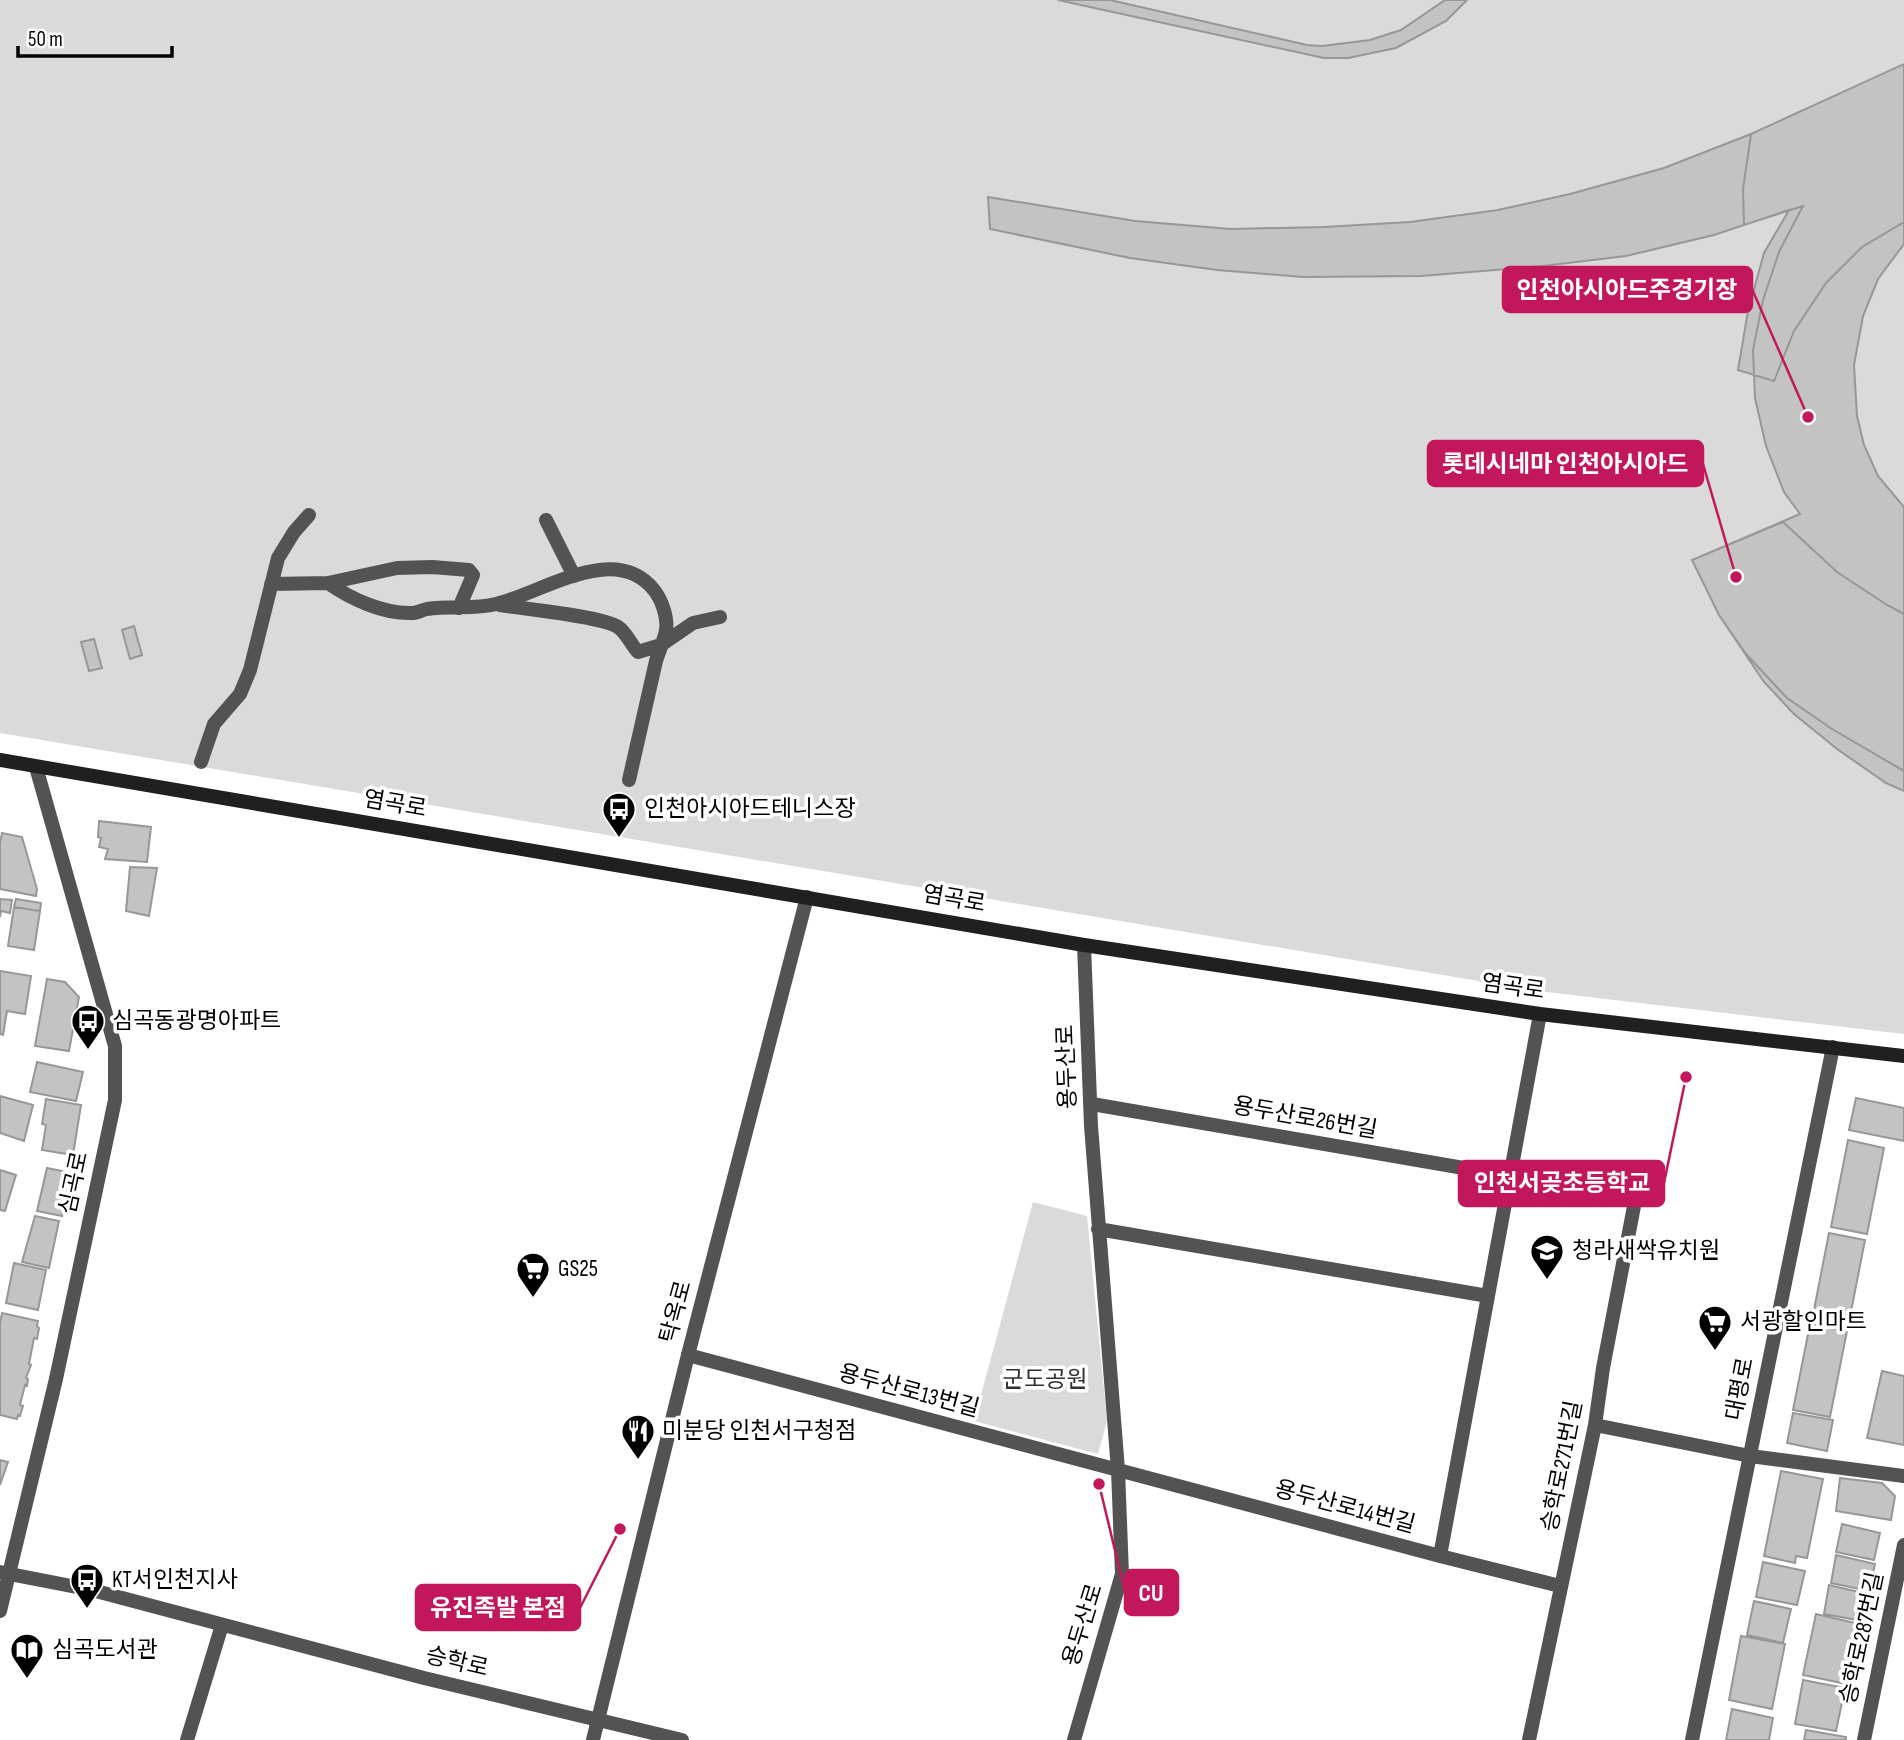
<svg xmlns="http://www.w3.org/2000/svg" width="1904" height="1740" font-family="'Sofia Sans Condensed','Noto Sans KR',sans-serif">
<rect width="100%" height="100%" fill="#fff"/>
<path fill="#dadada" d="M 0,0 L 1904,0 L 1904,1034 L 1538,991 L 0,733 Z
M 1033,1202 L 1087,1216 L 1107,1421 L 1098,1454 L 974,1421 Z"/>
<path fill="#c3c3c3" stroke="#979797" stroke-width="2" d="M 1058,0 L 1110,0 L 1307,45 L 1322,46 L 1370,40 L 1401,30 L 1445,0 L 1467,0 L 1446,21 L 1396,48 L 1348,58 L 1324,58 Z
M 1904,64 L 1904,244 L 1878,279 L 1863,316 L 1854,365 L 1857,416 L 1864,445 L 1878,476 L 1904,507 L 1904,771 L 1832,729 L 1787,698 L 1746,654 L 1719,615 L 1692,560 L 1800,514 L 1784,492 L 1766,446 L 1755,398 L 1753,350 L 1763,300 L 1779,252 L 1803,206 L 1744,225 L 1743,189 L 1751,134 Z
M 1904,64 L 1904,222 L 1862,247 L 1826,283 L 1794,331 L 1774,381 L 1738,370 L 1748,311 L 1764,253 L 1789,210 L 1714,235 L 1626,256 L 1543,266 L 1421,276 L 1303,277 L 1217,270 L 1130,258 L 990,229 L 988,197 L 1135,221 L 1231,229 L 1324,227 L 1410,222 L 1498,210 L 1570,194 L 1664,168 L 1751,134 Z
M 1783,522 L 1837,572 L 1887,605 L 1904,614 L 1904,791 L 1886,783 L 1837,749 L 1794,714 L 1764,682 L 1719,615 L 1692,560 Z
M 134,626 L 142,655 L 130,659 L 122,630 Z
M 94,639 L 102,668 L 89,671 L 81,642 Z
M 99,821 L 151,827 L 147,862 L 105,859 L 108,849 L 99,847 L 101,838 L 98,837 Z
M 2,833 L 22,837 L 37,889 L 36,896 L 0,889 L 0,843 Z
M 130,867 L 157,868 L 149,916 L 126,911 Z
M 0,899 L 12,900 L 10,913 L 1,911 L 0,917 Z
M 16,899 L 41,903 L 40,911 L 14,907 Z
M 14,907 L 40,911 L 34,950 L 8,946 Z
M 0,971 L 31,976 L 25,1014 L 7,1011 L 3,1035 L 0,1034 Z
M 47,979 L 65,982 L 79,997 L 69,1051 L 35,1046 Z
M 37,1062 L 83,1072 L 76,1101 L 30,1092 Z
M 0,1096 L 33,1105 L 24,1141 L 0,1133 Z
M 1856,1098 L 1904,1108 L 1904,1141 L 1849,1130 Z
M 46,1099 L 81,1105 L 73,1155 L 42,1150 L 46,1125 L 42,1124 Z
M 1848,1140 L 1884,1148 L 1867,1234 L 1831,1227 Z
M 47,1168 L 72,1173 L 62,1216 L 37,1211 Z
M 0,1170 L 16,1175 L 5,1211 L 0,1210 Z
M 35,1216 L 59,1221 L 49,1268 L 22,1262 Z
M 1829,1233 L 1865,1240 L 1848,1327 L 1812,1320 Z
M 14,1263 L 46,1270 L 38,1310 L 6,1303 Z
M 2,1313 L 38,1321 L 37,1326 L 39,1328 L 37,1339 L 34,1338 L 29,1364 L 31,1365 L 26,1378 L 28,1379 L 27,1386 L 25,1385 L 20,1405 L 23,1406 L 20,1416 L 18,1415 L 17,1419 L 0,1415 L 0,1323 Z
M 1810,1324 L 1847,1331 L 1830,1417 L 1793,1410 Z
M 1882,1371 L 1904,1376 L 1904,1445 L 1867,1438 Z
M 1793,1413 L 1833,1420 L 1827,1451 L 1787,1443 Z
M 0,1460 L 8,1462 L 0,1485 Z
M 1781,1471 L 1823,1479 L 1807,1558 L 1796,1556 L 1795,1563 L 1764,1556 Z
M 1840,1478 L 1882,1483 L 1895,1496 L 1891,1520 L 1836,1511 Z
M 1842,1524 L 1880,1533 L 1874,1560 L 1836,1552 Z
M 1836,1555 L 1875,1564 L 1869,1591 L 1831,1583 Z
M 1763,1562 L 1805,1571 L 1797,1605 L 1756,1597 Z
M 1829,1585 L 1868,1594 L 1862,1621 L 1824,1614 Z
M 1754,1601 L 1791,1609 L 1783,1643 L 1747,1635 Z
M 1816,1614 L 1855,1623 L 1842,1683 L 1803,1675 Z
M 1741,1636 L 1785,1644 L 1772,1709 L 1729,1700 Z
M 1803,1680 L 1845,1688 L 1836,1731 L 1795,1724 Z
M 1732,1709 L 1773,1718 L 1769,1740 L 1726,1740 Z
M 1806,1730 L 1846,1737 L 1846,1740 L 1804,1740 Z"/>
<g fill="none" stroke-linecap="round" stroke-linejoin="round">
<path stroke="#535353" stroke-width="14" d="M 546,520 L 574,576
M 328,583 C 351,599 383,614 412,613 C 417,613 422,610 427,609 C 450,605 474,610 496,604 C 542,593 615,541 654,590 C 662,600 668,618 666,630 C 664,641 659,651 656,661 C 647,701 638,741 629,780
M 271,584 L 328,583 L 397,568 L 432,567 L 469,570 L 473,575 L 459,608
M 500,605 C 524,609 601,616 618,627 C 627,633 631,645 638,652 L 661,645 L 693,623 L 720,617
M 201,762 L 214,724 L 240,694 L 250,670 L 278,558 L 294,532 L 309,515"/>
<path stroke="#535353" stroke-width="14" d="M 1092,1104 L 1510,1176 L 1635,1201 L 1603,1368 L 1595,1425 L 1529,1740
M 1098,1229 L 1488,1296
M 688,1355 L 1440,1556 L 1560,1586
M 1595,1425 L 1750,1456 L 1904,1476
M 1440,1556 L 1540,1014
M 0,1572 L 92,1590 L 424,1678 L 682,1740
M 187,1740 L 222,1625
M 1074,1740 L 1122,1574 L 1118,1470 L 1091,1126 L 1084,945
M 1864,1740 L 1904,1545"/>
<path stroke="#535353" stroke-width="14" d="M 0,1611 L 56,1379 L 115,1100 L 115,1046 L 36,767
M 593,1740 L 688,1355 L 807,897
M 1692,1740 L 1833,1047"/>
<path stroke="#202020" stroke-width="14" d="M 0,760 L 1084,945 L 1540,1014 L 1904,1056"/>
</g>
<defs>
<symbol id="bus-pin" viewBox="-11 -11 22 30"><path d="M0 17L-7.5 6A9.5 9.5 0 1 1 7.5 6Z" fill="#000" stroke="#fff"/><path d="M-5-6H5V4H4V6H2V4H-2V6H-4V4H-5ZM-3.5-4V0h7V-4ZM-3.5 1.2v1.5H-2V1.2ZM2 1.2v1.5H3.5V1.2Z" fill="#fff"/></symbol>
<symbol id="school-pin" viewBox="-11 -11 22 30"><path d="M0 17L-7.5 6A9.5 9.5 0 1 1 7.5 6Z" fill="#000" stroke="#fff"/><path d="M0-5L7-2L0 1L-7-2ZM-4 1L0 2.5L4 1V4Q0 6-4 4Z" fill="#fff"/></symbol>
<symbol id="supermarket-pin" viewBox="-11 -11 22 30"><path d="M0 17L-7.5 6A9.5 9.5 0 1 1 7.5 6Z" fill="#000" stroke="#fff"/><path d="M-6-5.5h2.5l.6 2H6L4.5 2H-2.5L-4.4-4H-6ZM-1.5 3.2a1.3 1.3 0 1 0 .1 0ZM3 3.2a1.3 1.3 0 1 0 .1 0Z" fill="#fff"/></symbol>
<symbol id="restaurant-pin" viewBox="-11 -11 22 30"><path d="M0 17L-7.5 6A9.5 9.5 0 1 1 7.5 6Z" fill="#000" stroke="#fff"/><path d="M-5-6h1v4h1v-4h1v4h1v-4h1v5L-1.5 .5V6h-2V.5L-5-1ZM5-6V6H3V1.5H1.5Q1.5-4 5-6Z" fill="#fff"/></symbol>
<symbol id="library-pin" viewBox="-11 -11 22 30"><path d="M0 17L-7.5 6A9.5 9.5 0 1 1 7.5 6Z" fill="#000" stroke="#fff"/><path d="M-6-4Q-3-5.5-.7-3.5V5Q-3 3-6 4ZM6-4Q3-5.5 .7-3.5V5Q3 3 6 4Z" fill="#fff"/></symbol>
</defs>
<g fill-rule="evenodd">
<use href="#bus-pin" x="600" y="790" width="38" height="52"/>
<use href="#bus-pin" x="69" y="1002" width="38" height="52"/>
<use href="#school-pin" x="1528" y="1232" width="38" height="52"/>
<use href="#supermarket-pin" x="514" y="1250" width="38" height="52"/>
<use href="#supermarket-pin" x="1696" y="1303" width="38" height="52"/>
<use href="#restaurant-pin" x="619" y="1412" width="38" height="52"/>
<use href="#bus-pin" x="68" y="1561" width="38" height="52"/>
<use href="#library-pin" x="8" y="1631" width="38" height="52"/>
</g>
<g text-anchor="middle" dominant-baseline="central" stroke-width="7" stroke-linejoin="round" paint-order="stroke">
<g font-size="23" fill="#000" stroke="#fff">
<text transform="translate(395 804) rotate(10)">염곡로</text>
<text transform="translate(954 899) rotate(10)">염곡로</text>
<text transform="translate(1513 987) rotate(8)">염곡로</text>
<text transform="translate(1067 1067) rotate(-92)">용두산로</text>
<text transform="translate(1305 1118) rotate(10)">용두산로26번길</text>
<text transform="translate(74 1183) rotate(-78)">심곡로</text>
<text transform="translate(676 1312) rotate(-75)">탁옥로</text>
<text transform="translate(1740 1389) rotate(-79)">대평로</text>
<text transform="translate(909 1391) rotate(15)">용두산로13번길</text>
<text transform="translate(1562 1466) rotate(-79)">승학로271번길</text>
<text transform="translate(1345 1507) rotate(15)">용두산로14번길</text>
<text transform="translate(1083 1625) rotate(-73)">용두산로</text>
<text transform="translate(1862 1638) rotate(-78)">승학로287번길</text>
<text transform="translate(457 1662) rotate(13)">승학로</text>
</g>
<g font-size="23" fill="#000" stroke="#fff" text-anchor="start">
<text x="644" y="809">인천아시아드테니스장</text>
<text x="112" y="1021">심곡동광명아파트</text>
<text x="1572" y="1251">청라새싹유치원</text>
<text x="558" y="1269">GS25</text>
<text x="1740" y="1322">서광할인마트</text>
<text x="662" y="1431">미분당 인천서구청점</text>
<text x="112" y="1580">KT서인천지사</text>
<text x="52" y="1650">심곡도서관</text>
</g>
<g font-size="23" fill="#313131" stroke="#fff">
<text x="1045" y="1380">군도공원</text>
</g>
</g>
<path fill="none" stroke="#c2185b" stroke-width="2.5" d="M1808 417L1752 289M1736 577L1703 464M1686 1077L1664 1183M1099 1484L1125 1592M620 1529L580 1608"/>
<g fill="#c2185b" stroke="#fff" stroke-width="2.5">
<circle cx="1808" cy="417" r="7"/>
<circle cx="1736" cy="577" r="7"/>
<circle cx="1686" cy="1077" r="7"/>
<circle cx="1099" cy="1484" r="7"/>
<circle cx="620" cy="1529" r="7"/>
</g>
<g fill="#c2185b" stroke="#c2185b" stroke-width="2.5">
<rect x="1503" y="267" width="249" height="45" rx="7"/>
<rect x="1428" y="441" width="275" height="45" rx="7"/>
<rect x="1459" y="1161" width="205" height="45" rx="7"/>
<rect x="1125" y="1570" width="53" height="45" rx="7"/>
<rect x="416" y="1585" width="164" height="45" rx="7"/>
</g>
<g font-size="24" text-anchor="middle" font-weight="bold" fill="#fff">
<text x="1627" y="298">인천아시아드주경기장</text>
<text x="1565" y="472">롯데시네마 인천아시아드</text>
<text x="1562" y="1191">인천서곶초등학교</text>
<text x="1151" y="1601">CU</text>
<text x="498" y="1616">유진족발 본점</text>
</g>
<path d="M18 46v10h154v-10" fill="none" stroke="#000000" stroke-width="3.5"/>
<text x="28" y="46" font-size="21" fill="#000000" stroke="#ffffff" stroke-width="5" paint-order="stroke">50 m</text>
</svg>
